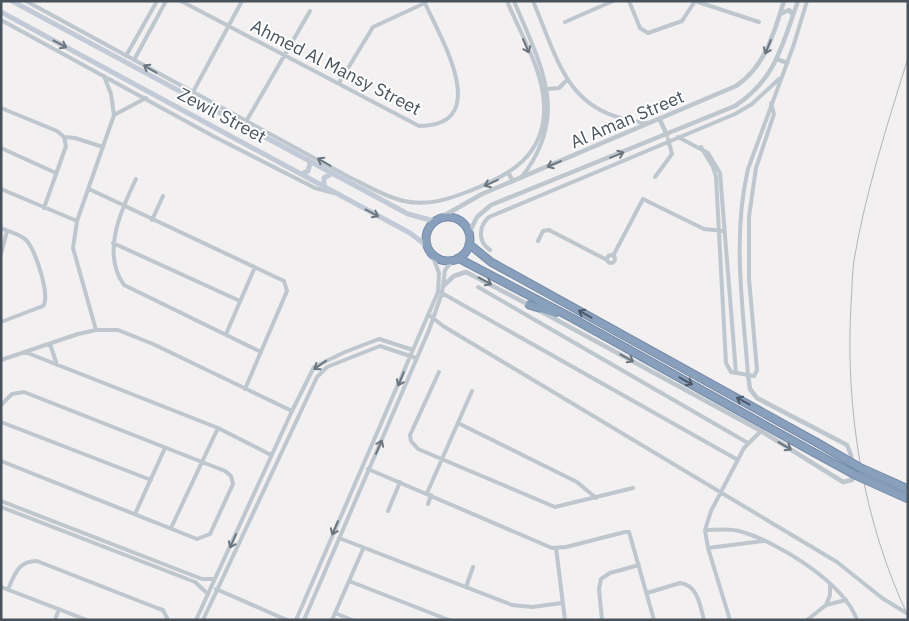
<svg xmlns="http://www.w3.org/2000/svg" width="909" height="621" font-family="'IBM Plex Sans',sans-serif">
<rect width="100%" height="100%" fill="#f2f0f0"/>
<g fill="none" stroke-linecap="round" stroke-linejoin="round">
<defs>
<path id="motorway" d="M426 239a22 22 0 1 1 44 0a22 22 0 1 1-44 0Z
M 469,244 L 491,262 L 816,442
M 458,258 L 572,318 L 813,452
M 529,305 L 555,313"/>
</defs>
<use href="#motorway" stroke="#748ba9" stroke-width="9"/>
<path stroke="#bec6ce" stroke-width="4" d="M 26,1 L 349,177 C 366,185 385,197 404,201 C 427,206 446,200 467,192 C 509,176 546,156 544,105 C 543,70 520,33 507,1
M 181,1 L 419,126 C 495,126 439,35 424,1
M 514,1 C 541,66 571,115 521,178
M 533,1 C 560,65 568,117 649,123
M 629,1 L 640,28 L 648,33 L 682,21 L 695,1 L 759,22
M 1,20 L 213,136 L 315,188 L 334,193
M 565,22 L 613,1
M 126,56 L 157,1
M 134,60 L 166,1
M 339,83 L 373,27 L 425,3
M 548,89 L 559,88 L 567,80
M 193,92 L 242,1
M 1,108 L 57,131 L 64,137 L 66,146 L 44,208
M 114,115 L 146,98
M 247,120 L 310,11
M 64,137 L 75,138 L 103,147
M 678,137 L 708,153 L 720,173 L 736,373
M 701,147 L 713,167 L 716,177 L 726,363 L 731,372 L 754,376 L 757,370 L 749,279 L 749,217 L 756,168 L 774,114 L 771,103
M 1,148 L 56,173
M 655,177 L 672,154 L 668,139
M 136,179 C 121,210 101,253 124,285 L 261,352
M 1,189 L 77,221
M 89,189 L 284,281 L 287,291 L 245,389
M 152,220 L 163,196
M 1,228 C 9,232 20,234 26,240 C 35,248 51,297 43,306 L 1,322
M 538,241 L 543,231 L 549,230 L 607,260
M 113,243 L 240,301
M 490,250 C 477,241 479,226 489,217 L 735,114 L 752,104 L 779,79
M 1,254 L 7,231
M607 259a4 4 0 1 1 8 0a4 4 0 1 1-8 0Z
M 613,256 L 643,199 L 704,229 L 724,231
M 478,287 L 748,443
M 440,292 L 738,460
M 429,315 L 443,326 L 837,562 L 882,598 L 908,614
M 96,330 L 73,248 L 77,221 L 114,115 L 111,94 L 104,76
M 226,334 L 255,267
M 50,344 L 57,365
M 25,352 L 218,428 L 271,455
M 1,360 L 78,334 L 96,330 L 118,330 L 153,344 L 292,411
M 439,372 L 410,435 L 411,441 L 418,449 L 555,507 L 633,488
M 748,375 C 743,307 732,237 748,169 L 794,44 L 807,1
M 1,405 L 12,394 L 24,392 L 225,471 L 231,476 L 233,484 L 210,534 L 197,539 L 1,461
M 1,422 L 151,480
M 458,423 L 577,482 L 596,498
M 368,469 L 552,548 L 566,547 L 625,532 L 629,532 L 654,620
M 427,493 L 472,391
M 1,501 L 202,579 L 215,579
M 428,504 L 431,495
M 1,507 L 195,582 L 208,594
M 388,511 L 400,482
M 135,514 L 165,448
M 171,528 L 218,428
M 705,530 C 716,530 729,528 739,531 C 777,541 844,583 857,620
M 339,538 L 512,605 L 532,607 L 562,603
M 556,548 L 565,620
M 708,548 L 763,541
M 349,581 L 449,620
M 1,587 L 87,620
M 466,587 L 473,567
M 8,589 C 15,574 18,561 37,561 L 157,608 L 163,610 L 168,620
M 216,589 L 287,620
M 647,593 L 680,583 C 698,585 700,606 704,620
M 826,605 L 830,595 L 830,585
M 335,613 L 352,620
M 55,620 L 59,609
M 196,620 L 292,411 L 314,367 L 345,352 L 379,339 L 413,350
M 203,620 L 317,377 L 327,367 L 380,346 L 416,358
M 296,620 L 438,292 L 439,273 L 431,252
M 304,620 L 429,330 L 442,293 L 445,270 L 453,260
M 332,620 L 363,549
M 602,620 L 599,589 L 601,579 L 610,573 L 639,565
M 730,620 L 708,548 L 705,530 L 711,511 L 744,448 L 761,431
M 807,620 L 826,605 L 846,600"/>
<path stroke="#bec6ce" stroke-width="4.5" d="M 780,14 L 789,10 L 793,15
M 777,59 L 787,63
M 660,120 L 667,135
M 509,174 L 513,181
M 438,219 L 482,194 L 736,86 C 765,67 774,33 784,1
M 469,233 L 477,217 L 491,205 L 735,106 C 776,79 782,45 798,1
M 443,286 L 454,276 L 466,272 L 531,306
M 542,312 L 761,431 L 843,482 L 852,480 L 851,455 L 847,445 L 757,398 L 750,389 L 748,375"/>
<path stroke="#c1cad6" stroke-width="5" d="M 12,1 L 408,214 L 434,221
M 1,12 L 410,233 L 427,246
M 302,174 L 308,171 L 310,163
M 324,187 L 324,178 L 331,174"/>
<use href="#motorway" stroke="#89a0bd" stroke-width="7"/>
<path stroke="#b2b5ba" stroke-width="1" d="M 908,58 C 887,125 866,191 854,260 C 852,275 852,290 851,305 C 845,410 863,521 908,616"/>
<defs>
<path id="motorway-bridge" d="M 816,442 L 859,467 L 908,489
M 813,452 L 857,476 L 908,499"/>
</defs>
<use href="#motorway-bridge" stroke="#748ba9" stroke-width="9" stroke-linecap="butt"/>
<use href="#motorway-bridge" stroke="#89a0bd" stroke-width="7"/>
</g>
<defs><path id="oneway-shaft" d="M-6 0H5M1.5-3L5.5 0L1.5 3" fill="none" stroke-width="1.6" stroke-linecap="round" stroke-linejoin="round" transform="scale(1.25)"/></defs>
<g stroke="#6c7681">
<use href="#oneway-shaft" transform="translate(60 44) rotate(28)"/>
<use href="#oneway-shaft" transform="translate(372 213) rotate(28)"/>
</g>
<g stroke="#6b757f">
<use href="#oneway-shaft" transform="translate(526 46) rotate(67)"/>
<use href="#oneway-shaft" transform="translate(768 47) rotate(112)"/>
<use href="#oneway-shaft" transform="translate(150 69) rotate(-150)"/>
<use href="#oneway-shaft" transform="translate(617 155) rotate(-22)"/>
<use href="#oneway-shaft" transform="translate(324 162) rotate(-150)"/>
<use href="#oneway-shaft" transform="translate(554 164) rotate(157)"/>
<use href="#oneway-shaft" transform="translate(491 183) rotate(156)"/>
<use href="#oneway-shaft" transform="translate(485 281) rotate(28)"/>
<use href="#oneway-shaft" transform="translate(627 358) rotate(29)"/>
<use href="#oneway-shaft" transform="translate(320 365) rotate(145)"/>
<use href="#oneway-shaft" transform="translate(401 379) rotate(113)"/>
<use href="#oneway-shaft" transform="translate(785 446) rotate(31)"/>
<use href="#oneway-shaft" transform="translate(379 447) rotate(-66)"/>
<use href="#oneway-shaft" transform="translate(335 528) rotate(113)"/>
<use href="#oneway-shaft" transform="translate(233 541) rotate(114)"/>
</g>
<g stroke="#4e5a67">
<use href="#oneway-shaft" transform="translate(585 314) rotate(-151)"/>
<use href="#oneway-shaft" transform="translate(686 381) rotate(29)"/>
<use href="#oneway-shaft" transform="translate(743 401) rotate(-151)"/>
</g>
<g text-anchor="middle" dominant-baseline="central" stroke-width="4" stroke-linejoin="round" paint-order="stroke">
<g font-size="18" fill="#48525d" stroke="#fff">
<text transform="translate(336 67) rotate(27)">Ahmed Al Mansy Street</text>
<text transform="translate(222 115) rotate(28)">Zewil Street</text>
<text transform="translate(627 119) rotate(-23)">Al Aman Street</text>
</g>
</g>
<rect width="909" height="621" fill="none" stroke="#48525d" stroke-width="5"/>
</svg>
